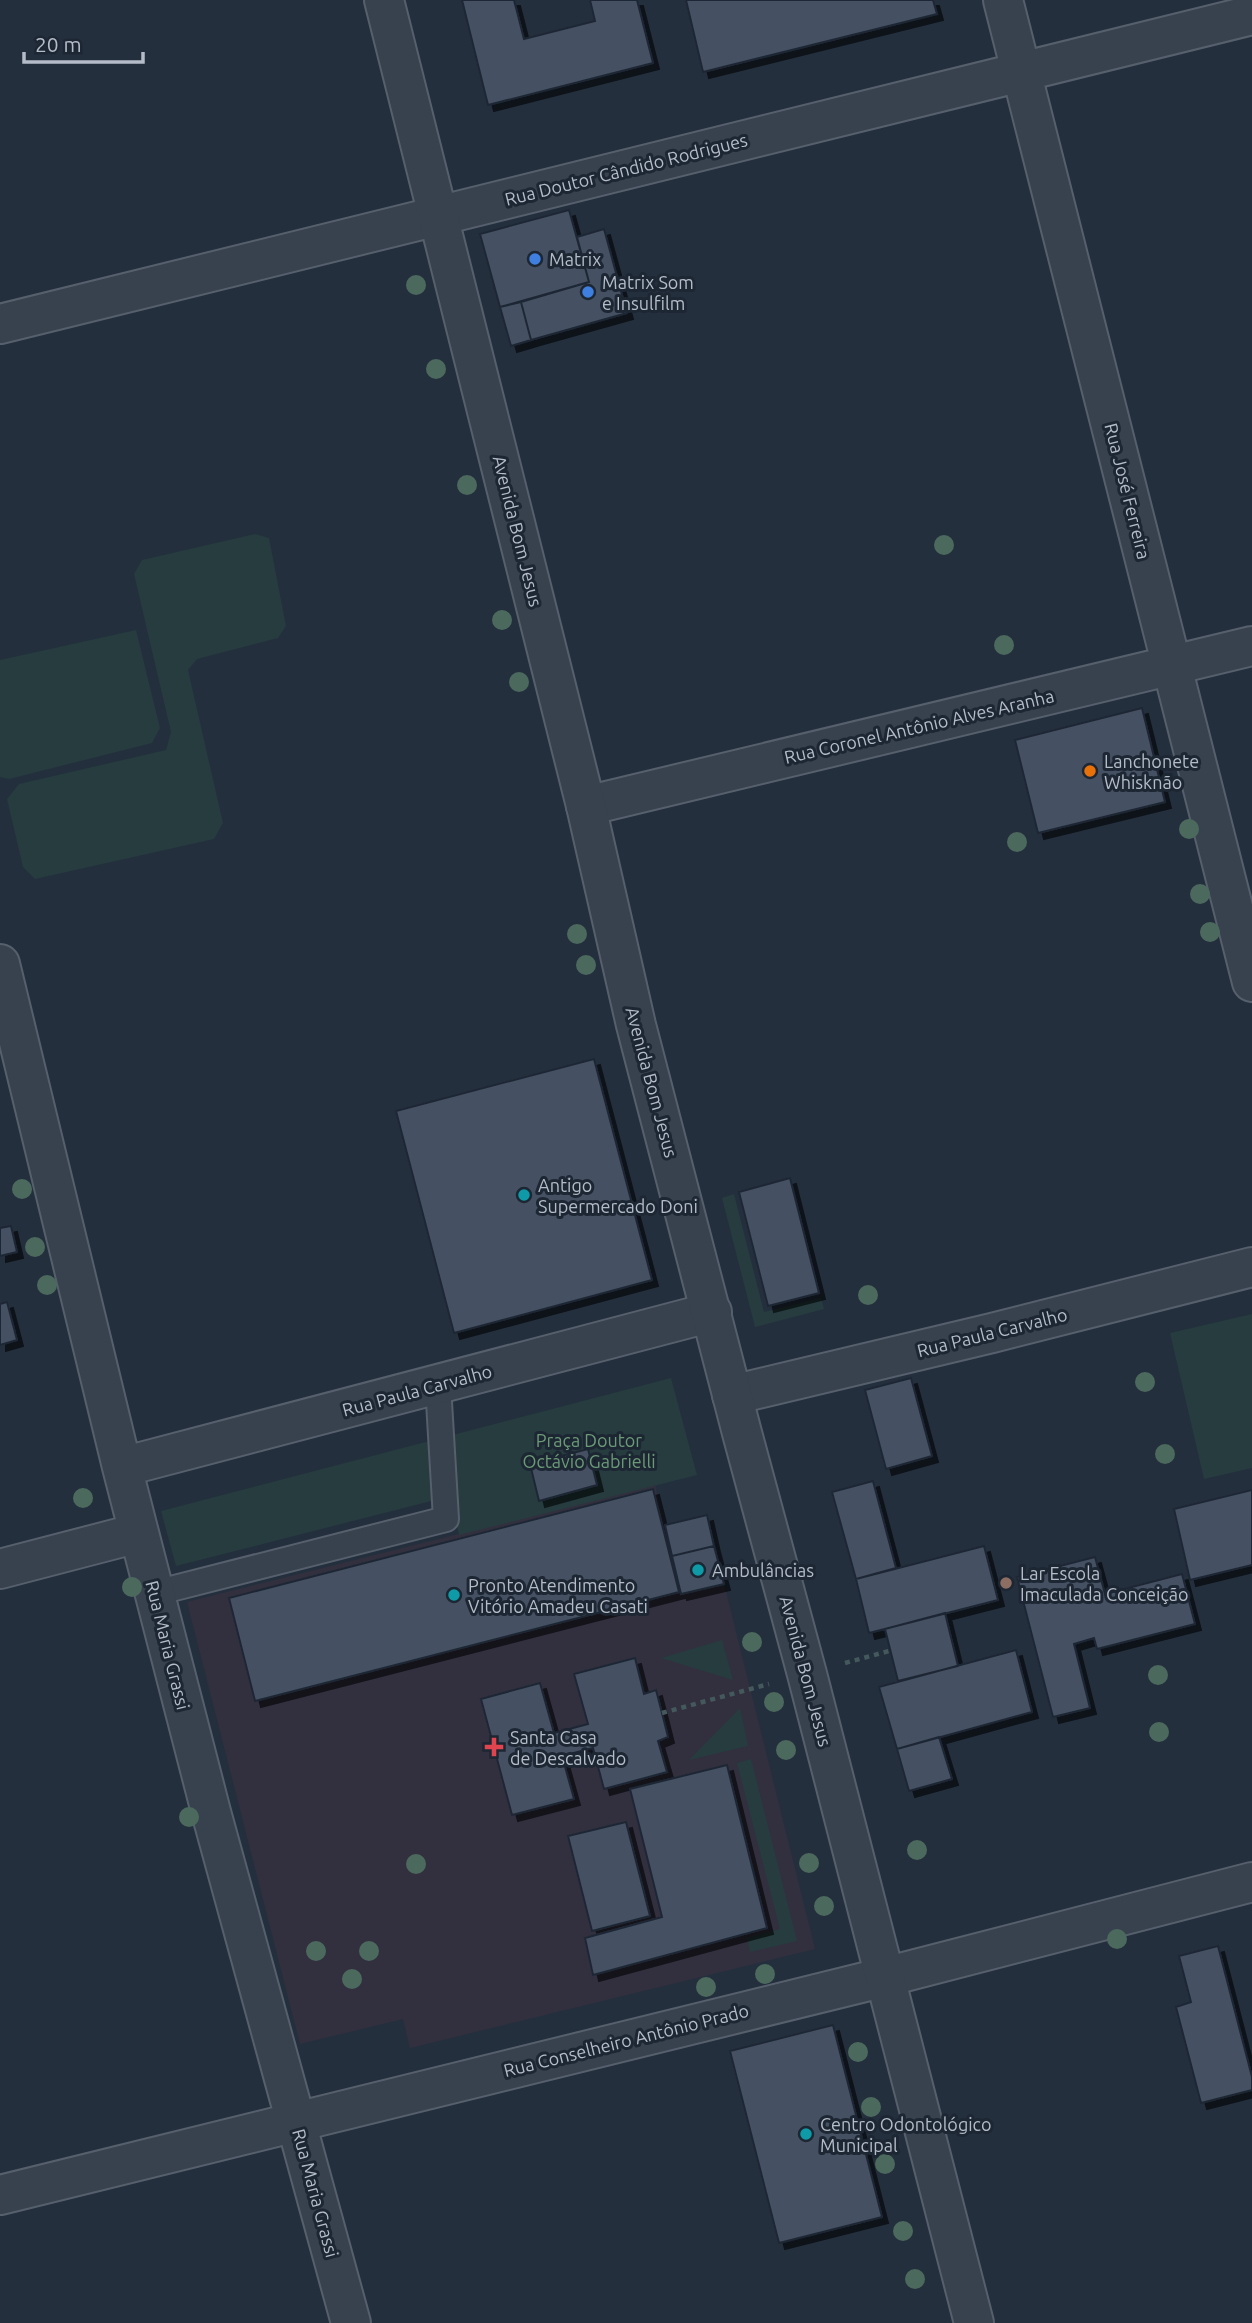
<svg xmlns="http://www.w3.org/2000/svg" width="1252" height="2323" font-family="Ubuntu,sans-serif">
<defs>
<filter id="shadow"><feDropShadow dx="6" dy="6" stdDeviation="0" flood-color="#0009"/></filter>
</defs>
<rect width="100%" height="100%" fill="#242f3e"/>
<path fill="#32303f" d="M 655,1485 L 681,1594 L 724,1584 L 815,1949 L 410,2048 L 403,2019 L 300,2044 L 187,1602 Z"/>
<path fill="#263c3f" d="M 255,534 L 269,538 L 286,626 L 278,638 L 197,659 L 188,670 L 223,823 L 214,839 L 35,879 L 23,867 L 7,799 L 19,784 L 166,750 L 171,732 L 134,574 L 142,560 Z
M 136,630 L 160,728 L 152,743 L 9,779 L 0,777 L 0,660 Z
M 734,1194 L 764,1312 L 821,1298 L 824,1309 L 755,1327 L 722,1198 Z
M 1252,1314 L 1252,1468 L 1204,1479 L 1170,1333 Z
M 671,1378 L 697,1475 L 459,1535 L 451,1496 L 176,1566 L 161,1511 Z
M 722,1640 L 733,1680 L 661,1658 Z
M 740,1708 L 748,1746 L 689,1760 Z
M 751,1759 L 797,1941 L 750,1952 L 747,1938 L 780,1929 L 737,1763 Z"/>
<path fill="#455162" stroke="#1f2835" stroke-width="2" filter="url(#shadow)" d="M 462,0 L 514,0 L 524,39 L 595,21 L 590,0 L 637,0 L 653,63 L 488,105 Z
M 686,0 L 933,0 L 937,14 L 703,72 Z
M 569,210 L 589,282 L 500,307 L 480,234 Z
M 604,229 L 627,313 L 531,340 L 521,302 L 589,282 L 577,237 Z
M 521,302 L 531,340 L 511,346 L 500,307 Z
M 1142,708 L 1165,802 L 1038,833 L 1015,740 Z
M 594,1059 L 652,1280 L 454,1333 L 396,1111 Z
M 790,1178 L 819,1293 L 768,1306 L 739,1192 Z
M 11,1226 L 17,1252 L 0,1256 L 0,1228 Z
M 7,1302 L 17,1340 L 0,1345 L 0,1304 Z
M 911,1378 L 932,1456 L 886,1469 L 865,1390 Z
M 588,1449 L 597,1485 L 539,1501 L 530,1464 Z
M 873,1481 L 896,1568 L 856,1579 L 832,1492 Z
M 653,1489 L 679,1592 L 255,1701 L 229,1598 Z
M 1252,1490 L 1252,1565 L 1190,1580 L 1174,1509 Z
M 707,1515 L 714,1546 L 672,1556 L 665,1525 Z
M 714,1546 L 724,1584 L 681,1594 L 672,1556 Z
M 984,1546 L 998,1600 L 869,1633 L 856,1579 Z
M 1095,1557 L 1105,1594 L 1182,1574 L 1195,1624 L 1097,1649 L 1094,1638 L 1074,1644 L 1090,1708 L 1053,1717 L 1017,1577 Z
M 945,1613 L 958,1666 L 898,1681 L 885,1629 Z
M 1016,1650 L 1032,1712 L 897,1749 L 879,1687 Z
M 635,1658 L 644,1694 L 656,1690 L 662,1713 L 668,1737 L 658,1741 L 667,1772 L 604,1789 L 593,1748 L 562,1756 L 574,1799 L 512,1815 L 481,1699 L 540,1683 L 554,1733 L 588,1724 L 574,1674 Z
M 939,1737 L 952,1779 L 909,1791 L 897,1749 Z
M 727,1765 L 767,1928 L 593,1975 L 585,1938 L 662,1917 L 630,1789 Z
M 626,1822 L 650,1916 L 592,1931 L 568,1836 Z
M 1218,1946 L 1252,2077 L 1252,2090 L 1201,2103 L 1176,2007 L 1191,2002 L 1179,1956 Z
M 833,2025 L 882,2217 L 779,2243 L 730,2051 Z"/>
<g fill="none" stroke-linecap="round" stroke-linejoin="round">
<defs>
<path id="service" d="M 155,1593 L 446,1519 L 438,1385"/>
<path id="minor" d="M 1003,0 L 1252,982
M 0,324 L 1252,15
M 586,806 L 1252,646
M 0,964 L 122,1467 L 211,1812 L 351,2323
M 732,1395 L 992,1333 L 1252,1267
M 122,1467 L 712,1312
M 0,1569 L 138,1533
M 0,2195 L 885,1977 L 1252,1882"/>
<path id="tertiary" d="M 384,0 L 586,806 L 636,1025 L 742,1433 L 807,1674 L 974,2323"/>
</defs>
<use href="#service" stroke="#565f6c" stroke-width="28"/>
<use href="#minor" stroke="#565f6c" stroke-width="42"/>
<use href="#tertiary" stroke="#565f6c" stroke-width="42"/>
<path stroke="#44595c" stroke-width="4.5" stroke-dasharray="5 5" stroke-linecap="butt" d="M 845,1663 L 889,1651
M 662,1713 L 769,1684"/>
<use href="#service" stroke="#38414e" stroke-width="24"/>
<use href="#minor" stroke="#38414e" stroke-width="38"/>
<use href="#tertiary" stroke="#38414e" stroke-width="38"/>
</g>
<g fill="#4b6a5d">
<circle cx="416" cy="285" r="10"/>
<circle cx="436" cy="369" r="10"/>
<circle cx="467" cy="485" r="10"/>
<circle cx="944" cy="545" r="10"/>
<circle cx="502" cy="620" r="10"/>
<circle cx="1004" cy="645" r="10"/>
<circle cx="519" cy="682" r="10"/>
<circle cx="1189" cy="829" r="10"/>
<circle cx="1017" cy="842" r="10"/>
<circle cx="1200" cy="894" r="10"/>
<circle cx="1210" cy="932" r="10"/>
<circle cx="577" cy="934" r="10"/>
<circle cx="586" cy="965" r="10"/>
<circle cx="22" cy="1189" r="10"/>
<circle cx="35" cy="1247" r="10"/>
<circle cx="47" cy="1285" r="10"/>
<circle cx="868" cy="1295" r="10"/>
<circle cx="1145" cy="1382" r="10"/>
<circle cx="1165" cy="1454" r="10"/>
<circle cx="83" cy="1498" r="10"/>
<circle cx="132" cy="1587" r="10"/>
<circle cx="752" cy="1642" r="10"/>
<circle cx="1158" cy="1675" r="10"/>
<circle cx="774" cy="1702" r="10"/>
<circle cx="1159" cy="1732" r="10"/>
<circle cx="786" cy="1750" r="10"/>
<circle cx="189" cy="1817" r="10"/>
<circle cx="917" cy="1850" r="10"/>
<circle cx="809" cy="1863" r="10"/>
<circle cx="416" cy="1864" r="10"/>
<circle cx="824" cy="1906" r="10"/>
<circle cx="1117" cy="1939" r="10"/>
<circle cx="316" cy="1951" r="10"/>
<circle cx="369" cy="1951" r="10"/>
<circle cx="765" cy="1974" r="10"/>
<circle cx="352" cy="1979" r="10"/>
<circle cx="706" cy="1987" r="10"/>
<circle cx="858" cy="2052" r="10"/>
<circle cx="871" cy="2107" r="10"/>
<circle cx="885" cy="2164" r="10"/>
<circle cx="903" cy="2231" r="10"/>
<circle cx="915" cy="2279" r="10"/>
</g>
<g fill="#3f7fe0" stroke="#1d2633" stroke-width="2.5">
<circle cx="535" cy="259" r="7"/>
<circle cx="588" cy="292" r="7"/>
</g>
<circle fill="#e8710a" stroke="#1d2633" stroke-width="2.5" cx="1090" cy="771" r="7"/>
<g fill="#0f9aa8" stroke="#1d2633" stroke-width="2.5">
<circle cx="524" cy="1195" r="7"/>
<circle cx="698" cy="1570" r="7"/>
<circle cx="454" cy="1595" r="7"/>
<circle cx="806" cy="2134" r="7"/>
</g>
<circle fill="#8d6e63" stroke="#1d2633" stroke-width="2.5" cx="1006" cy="1583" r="7"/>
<path fill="#e0444e" stroke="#1d2633" stroke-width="2.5" d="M490.5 1736.5h7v7h7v7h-7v7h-7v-7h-7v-7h7z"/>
<g text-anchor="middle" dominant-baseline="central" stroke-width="6" stroke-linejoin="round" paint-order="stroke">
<g font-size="18" fill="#b4bcc9" stroke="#1d2633">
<text transform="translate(626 169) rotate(-14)">Rua Doutor Cândido Rodrigues</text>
<text transform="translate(1128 491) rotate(76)">Rua José Ferreira</text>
<text transform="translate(518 531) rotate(76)">Avenida Bom Jesus</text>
<text transform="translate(919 726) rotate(-13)">Rua Coronel Antônio Alves Aranha</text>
<text transform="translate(652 1082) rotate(75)">Avenida Bom Jesus</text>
<text transform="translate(992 1332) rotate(-14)">Rua Paula Carvalho</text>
<text transform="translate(417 1390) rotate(-15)">Rua Paula Carvalho</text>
<text transform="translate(168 1645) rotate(76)">Rua Maria Grassi</text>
<text transform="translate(806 1671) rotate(75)">Avenida Bom Jesus</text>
<text transform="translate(626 2040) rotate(-14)">Rua Conselheiro Antônio Prado</text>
<text transform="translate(316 2193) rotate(75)">Rua Maria Grassi</text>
</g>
<g font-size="18" fill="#b4bcc9" stroke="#1d2633" text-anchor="start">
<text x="549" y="259">Matrix</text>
<text x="602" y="282">Matrix Som<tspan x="602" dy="21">e Insulfilm</tspan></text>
<text x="1104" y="761">Lanchonete<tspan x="1104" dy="21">Whisknão</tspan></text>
<text x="538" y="1185">Antigo<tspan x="538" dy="21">Supermercado Doni</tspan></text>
<text x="712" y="1570">Ambulâncias</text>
<text x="1020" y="1573">Lar Escola<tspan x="1020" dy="21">Imaculada Conceição</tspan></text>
<text x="468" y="1585">Pronto Atendimento<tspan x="468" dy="21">Vitório Amadeu Casati</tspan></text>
<text x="510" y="1737">Santa Casa<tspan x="510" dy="21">de Descalvado</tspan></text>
<text x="820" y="2124">Centro Odontológico<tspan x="820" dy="21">Municipal</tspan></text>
</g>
<g font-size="18" fill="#6b9a76" stroke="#1d2633">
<text x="589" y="1440">Praça Doutor<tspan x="589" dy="21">Octávio Gabrielli</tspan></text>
</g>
</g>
<path d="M24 52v10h119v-10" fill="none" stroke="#b4bcc9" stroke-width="3.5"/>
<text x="35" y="52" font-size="21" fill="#b4bcc9" stroke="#1d2633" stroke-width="5" paint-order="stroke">20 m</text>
</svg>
